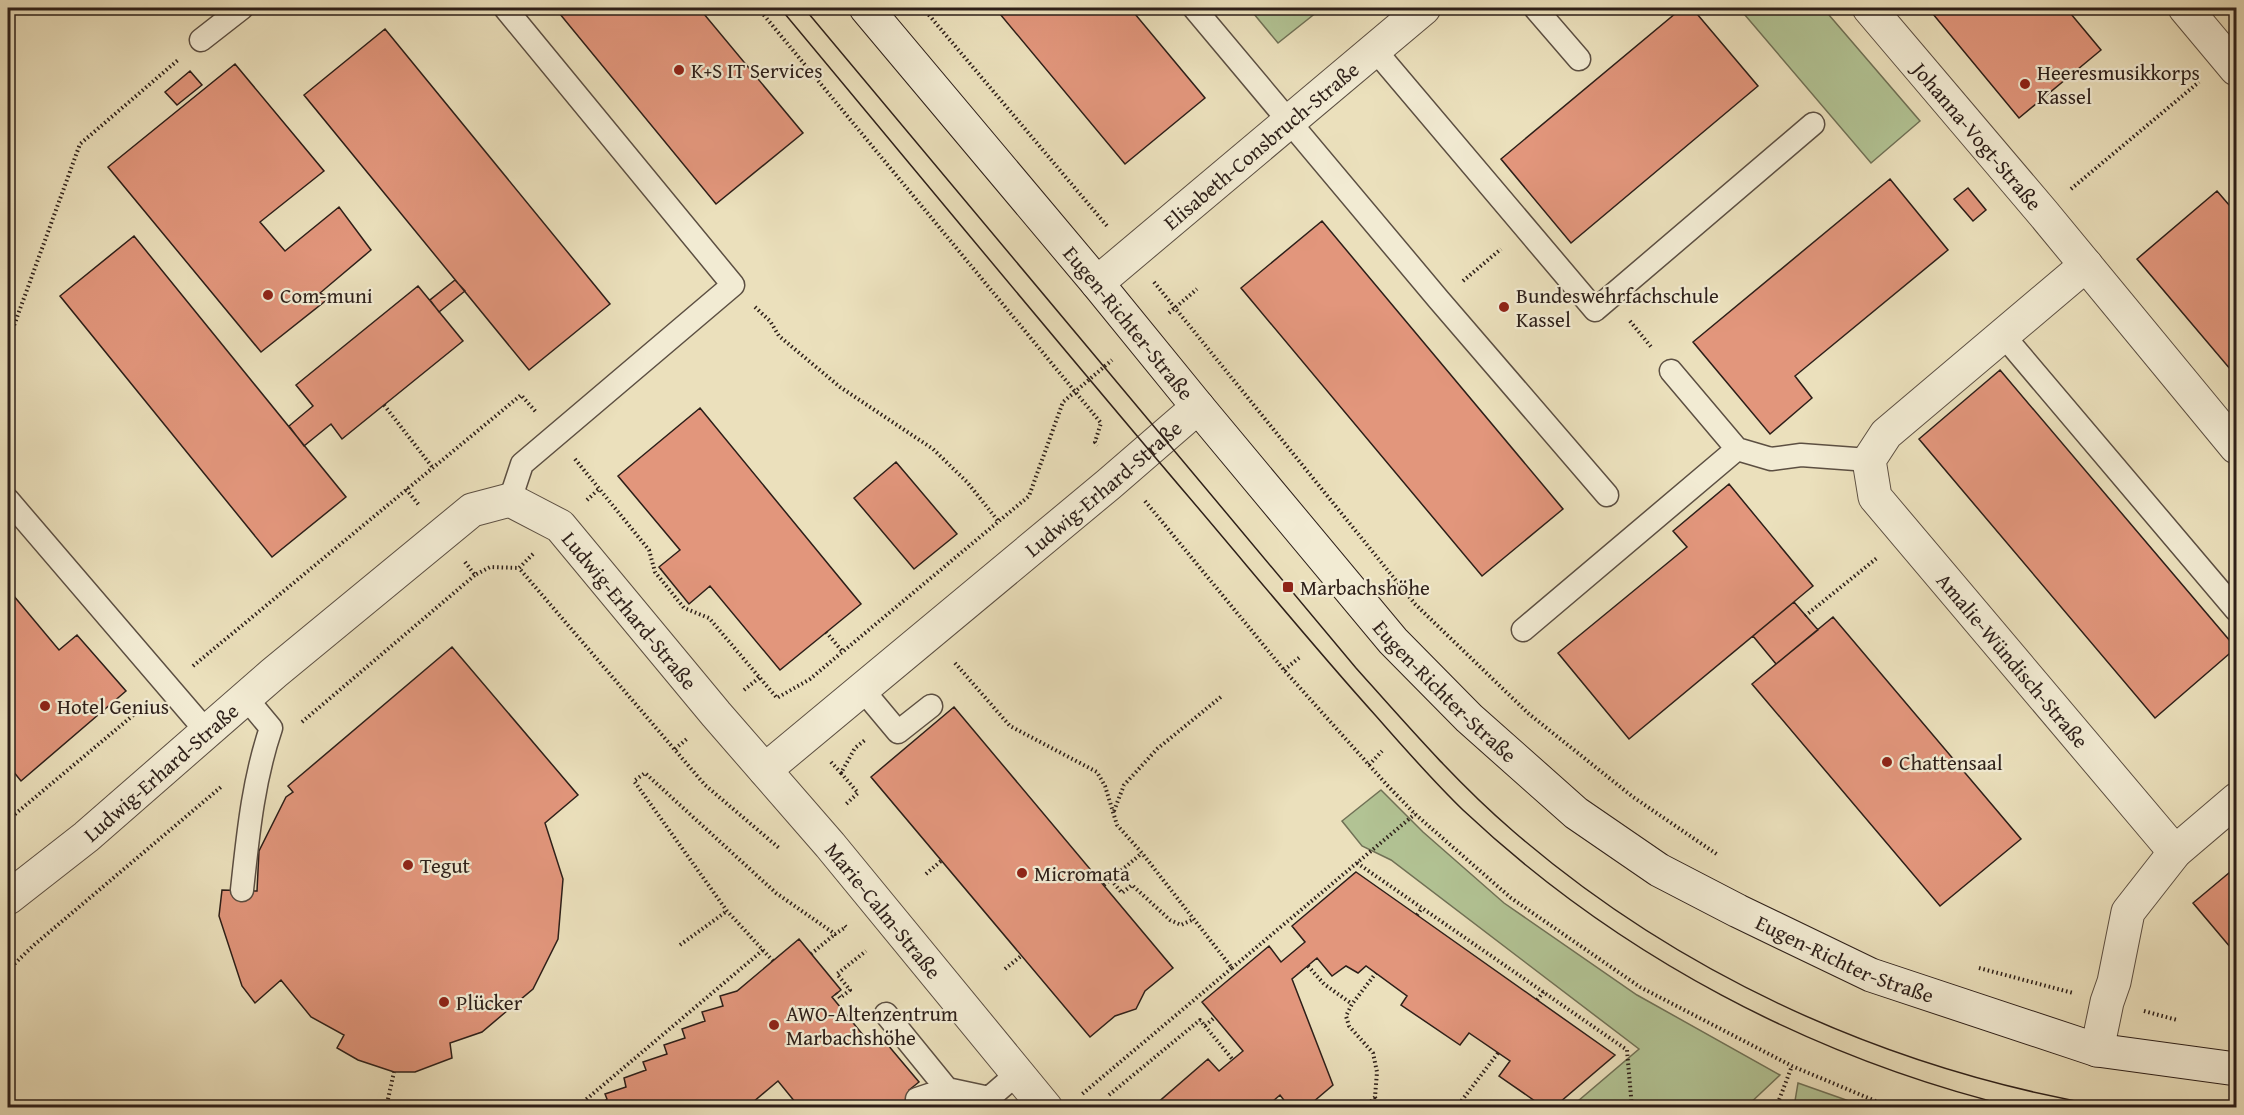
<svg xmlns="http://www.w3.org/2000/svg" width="2244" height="1115" font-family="'Gentium Book Plus',serif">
<rect width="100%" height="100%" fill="#ebe0bc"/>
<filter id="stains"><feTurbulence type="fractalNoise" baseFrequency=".00333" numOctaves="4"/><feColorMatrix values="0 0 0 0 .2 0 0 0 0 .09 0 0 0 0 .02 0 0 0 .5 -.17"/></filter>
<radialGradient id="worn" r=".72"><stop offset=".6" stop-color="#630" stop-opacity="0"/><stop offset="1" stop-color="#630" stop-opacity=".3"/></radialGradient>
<path fill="#b2c394" stroke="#707156" stroke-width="1.5" d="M 1249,8 L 1322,8 L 1278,43 Z
M 1739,8 L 1823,8 L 1920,121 L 1871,163 Z
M 1381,790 L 1423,832 L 1504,903 L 1637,995 L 1780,1075 L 1746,1107 L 1571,1107 L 1639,1049 L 1391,860 L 1362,846 L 1342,821 Z
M 1798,1083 L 1866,1107 L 1794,1107 Z"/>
<path fill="#e2967c" stroke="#2d1f19" stroke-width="1.5" d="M 555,8 L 699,8 L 803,133 L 716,204 Z
M 995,8 L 1130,8 L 1205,98 L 1125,164 Z
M 1682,8 L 1692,8 L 1758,86 L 1571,243 L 1501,159 Z
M 1928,8 L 2066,8 L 2101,50 L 2019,118 Z
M 385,29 L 610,304 L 529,370 L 304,95 Z
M 235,64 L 324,171 L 260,222 L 285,251 L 339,207 L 371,250 L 320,293 L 329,298 L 261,352 L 108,167 Z
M 190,71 L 202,85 L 177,105 L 165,92 Z
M 1890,179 L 1948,250 L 1795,376 L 1812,398 L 1770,434 L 1693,342 Z
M 1968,188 L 1986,210 L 1973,221 L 1954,199 Z
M 2217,191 L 2236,213 L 2236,376 L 2137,259 Z
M 1322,221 L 1563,509 L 1482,576 L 1241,288 Z
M 134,236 L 346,497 L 272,557 L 60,296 Z
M 455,280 L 465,291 L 439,312 L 430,300 Z
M 418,286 L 463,341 L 342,439 L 331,424 L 304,446 L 289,426 L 313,406 L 296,385 Z
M 2000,370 L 2236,648 L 2155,718 L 1919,439 Z
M 700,408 L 861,604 L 780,670 L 710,586 L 689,604 L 659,567 L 680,550 L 618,476 Z
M 896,462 L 957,534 L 914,569 L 854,498 Z
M 1729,484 L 1813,586 L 1629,739 L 1558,653 L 1687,547 L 1673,531 Z
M 8,589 L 59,650 L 77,635 L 126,691 L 21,781 L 8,765 Z
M 1794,602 L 1818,630 L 1776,664 L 1753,636 Z
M 1833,617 L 2021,839 L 1940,906 L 1752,684 Z
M 452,647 L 578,795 L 545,823 L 563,879 L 558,939 L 533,989 L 482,1032 L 450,1043 L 452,1058 L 415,1072 L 394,1072 L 358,1060 L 337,1048 L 344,1035 L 311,1017 L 281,980 L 255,1003 L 242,986 L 219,916 L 222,890 L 257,891 L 259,851 L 286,797 L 293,792 L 288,786 Z
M 954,707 L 1173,968 L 1145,991 L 1136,1009 L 1115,1016 L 1090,1037 L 871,777 Z
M 2236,867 L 2236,954 L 2193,903 Z
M 1356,872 L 1417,915 L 1615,1055 L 1553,1108 L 1545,1108 L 1499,1076 L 1510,1061 L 1469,1033 L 1460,1045 L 1401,1005 L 1407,996 L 1366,966 L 1358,973 L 1346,966 L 1332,976 L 1317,958 L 1292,979 L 1333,1085 L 1306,1108 L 1290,1108 L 1280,1095 L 1265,1108 L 1157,1108 L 1155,1105 L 1208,1059 L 1219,1071 L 1243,1051 L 1202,1002 L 1269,946 L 1281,962 L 1305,942 L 1292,926 Z
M 799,939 L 841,990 L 832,997 L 872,1046 L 882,1038 L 919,1082 L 909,1090 L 924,1108 L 800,1108 L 778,1081 L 746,1108 L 597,1108 L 607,1099 L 605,1094 L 626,1087 L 624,1078 L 646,1070 L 643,1062 L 667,1054 L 664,1045 L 685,1038 L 682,1029 L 705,1021 L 702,1012 L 723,1006 L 720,996 L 737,991 Z
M 8,1099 L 48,1107 L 48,1108 L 8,1108 Z"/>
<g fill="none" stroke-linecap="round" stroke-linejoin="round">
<defs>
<path id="lane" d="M 505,8 L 733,285 L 522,464 L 510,500
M 1194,8 L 1439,300 L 1607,495
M 1535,8 L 1579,59
M 201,40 L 242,8
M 1374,49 L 1595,310 L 1813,124
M 2003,335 L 2236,610
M 1671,371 L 1737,449
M 8,500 L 207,732
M 1523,630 L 1737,449 L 1771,459 L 1801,455 L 1869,460
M 862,689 L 898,732 L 931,706
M 242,890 C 248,835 253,781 271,728 L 246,698
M 886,1014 L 947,1089 L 989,1098 L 1018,1073
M 917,1099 L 947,1089"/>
<g id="street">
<path id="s1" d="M 1869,8 L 2043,213 L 2236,447"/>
<path d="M 2185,8 L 2236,69"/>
<path id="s2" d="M 2086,265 L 1886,434 L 1869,460 L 1875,497 L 2175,852"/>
<path id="s3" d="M 1097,283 L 1424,8"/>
<path id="s4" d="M 765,770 L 1109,484 L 1198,407"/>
<path id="s5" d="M 8,898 L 86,837 L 274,673 L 472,510 L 510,500 L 560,526 L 716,714 L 830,845 L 1046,1108"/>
<path d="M 2097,1050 L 2107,1002 L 2114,982 L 2128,912 L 2175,852 L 2236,800"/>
</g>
<g id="secondary">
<path id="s6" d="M 866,8 L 1097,283 L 1198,407 L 1393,641 L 1469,718 L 1576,813 L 1659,870 L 1738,911 L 1871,975 L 2097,1050 L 2236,1069"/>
</g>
</defs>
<use href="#lane" stroke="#5c4f42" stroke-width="25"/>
<use href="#street" stroke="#5c4f42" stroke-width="35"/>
<use href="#secondary" stroke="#2d1f19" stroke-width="35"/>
<path stroke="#2d1f19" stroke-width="4" stroke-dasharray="1.5 3" stroke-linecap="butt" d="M 758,8 L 1101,423 L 1095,442 L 1098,445
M 923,8 L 1107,226
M 2071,189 L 2199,82
M 1463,281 L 1501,249
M 1154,282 L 1415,604 L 1529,714 L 1633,797 L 1718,855
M 755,307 L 770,321 L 779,336 L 840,387 L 933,449 L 967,482 L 999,522
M 1169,313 L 1197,289
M 1630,321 L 1652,348
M 8,342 L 80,144 L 178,60
M 384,405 L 433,468
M 575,459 L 649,550 L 655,572 L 684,608 L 709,618 L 777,698 L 810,679 L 1029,496 L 1063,402 L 1112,360
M 406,489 L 419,505
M 587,500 L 600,488
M 1145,501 L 1284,670 L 1387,785 L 1415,814 L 1511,898 L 1640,987 L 1792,1066 L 1892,1108
M 533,554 L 519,568 L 705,785 L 779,848
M 465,562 L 475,575 L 490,567 L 519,568
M 1805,616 L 1877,558
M 826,632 L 843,652
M 955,663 L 1010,726 L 1097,772 L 1105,786 L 1117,825 L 1142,853 L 1232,968 L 1081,1095
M 193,666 L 521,395 L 536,412
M 1284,670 L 1300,657
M 744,690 L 760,677
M 302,722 L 475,575
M 675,749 L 688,738
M 831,762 L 841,773 L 855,748 L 865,740
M 1369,765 L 1382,751
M 841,773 L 858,793 L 845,805
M 1114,811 L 1124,785 L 1157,749 L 1222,696
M 8,820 L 143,707
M 1357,863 L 1627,1050 L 1632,1108
M 926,874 L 941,861
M 1111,880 L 1122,893 L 1132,885 L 1170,920 L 1181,925 L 1194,919
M 1104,885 L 1142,853
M 1417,915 L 1422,908
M 680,945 L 727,911
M 811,954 L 835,934
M 773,961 L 727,911 L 634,781 L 645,773 L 776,893 L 835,934 L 846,927 L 844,925
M 1308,966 L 1324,984 L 1352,1004
M 1232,968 L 1415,814
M 1979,968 L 2073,993
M 1005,969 L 1021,956
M 8,970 L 34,945 L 221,787
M 836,993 L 840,998 L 850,990 L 837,974 L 866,951
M 1537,1000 L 1544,991
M 2144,1011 L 2177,1020
M 1205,1026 L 1233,1060
M 1109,1095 L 1200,1020 L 1205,1026 L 1214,1018
M 1375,1097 L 1379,1108
M 386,1108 L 394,1072
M 576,1108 L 763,950
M 1365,1108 L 1375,1097 L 1377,1072 L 1373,1053 L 1349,1026 L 1346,1016 L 1352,1004 L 1376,973
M 1456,1108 L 1498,1053
M 1776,1108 L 1792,1066"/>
<use href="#lane" stroke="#f2ebd3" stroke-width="22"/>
<use href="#street" stroke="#f2ebd3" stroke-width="33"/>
<use href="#secondary" stroke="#f2ebd3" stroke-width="33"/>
<path stroke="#2d1f19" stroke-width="1.5" d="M 780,8 C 916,171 1051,335 1188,496 C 1251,570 1312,645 1376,716 C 1404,748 1432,780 1463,810 C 1617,955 1811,1058 2018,1108
M 804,8 L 1356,668 C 1406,724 1456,782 1513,831 C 1683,978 1894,1072 2115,1108"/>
</g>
<g fill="#8f2418" stroke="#f2ebd3" stroke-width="2">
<circle cx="679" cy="70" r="6"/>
<circle cx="2025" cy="84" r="6"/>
<circle cx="268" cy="295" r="6"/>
<circle cx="1504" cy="307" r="6"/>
<rect x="1282" y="581" width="12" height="12" rx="3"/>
<circle cx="45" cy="706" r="6"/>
<circle cx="1887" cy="762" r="6"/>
<circle cx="408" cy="865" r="6"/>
<circle cx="1022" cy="873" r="6"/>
<circle cx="444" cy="1002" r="6"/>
<circle cx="774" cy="1025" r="6"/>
</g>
<g text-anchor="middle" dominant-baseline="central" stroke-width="4.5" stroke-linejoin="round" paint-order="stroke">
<g font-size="21" fill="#2d1f19" stroke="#f2ebd3" text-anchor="start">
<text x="691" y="70">K+S IT Services</text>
<text x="2037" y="72">Heeresmusikkorps<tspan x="2037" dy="24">Kassel</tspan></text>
<text x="280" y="295">Com-muni</text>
<text x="1516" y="295">Bundeswehrfachschule<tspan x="1516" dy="24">Kassel</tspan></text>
<text x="1300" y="587">Marbachshöhe</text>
<text x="57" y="706">Hotel Genius</text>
<text x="1899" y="762">Chattensaal</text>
<text x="420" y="865">Tegut</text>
<text x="1034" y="873">Micromata</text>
<text x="456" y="1002">Plücker</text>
<text x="786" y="1013">AWO-Altenzentrum<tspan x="786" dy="24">Marbachshöhe</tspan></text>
</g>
<g font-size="21" fill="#2d1f19" stroke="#f2ebd3">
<text stroke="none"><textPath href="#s1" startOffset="168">Johanna-Vogt-Straße</textPath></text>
<text stroke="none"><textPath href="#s3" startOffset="214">Elisabeth-Consbruch-Straße</textPath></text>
<text stroke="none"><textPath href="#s6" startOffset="410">Eugen-Richter-Straße</textPath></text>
<text stroke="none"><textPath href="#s4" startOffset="440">Ludwig-Erhard-Straße</textPath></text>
<text stroke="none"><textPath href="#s5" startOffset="810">Ludwig-Erhard-Straße</textPath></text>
<text stroke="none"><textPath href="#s2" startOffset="544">Amalie-Wündisch-Straße</textPath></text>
<text stroke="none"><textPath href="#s6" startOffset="896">Eugen-Richter-Straße</textPath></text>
<text stroke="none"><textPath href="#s5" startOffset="198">Ludwig-Erhard-Straße</textPath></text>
<text stroke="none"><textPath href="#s5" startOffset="1203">Marie-Calm-Straße</textPath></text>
<text stroke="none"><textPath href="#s6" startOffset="1382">Eugen-Richter-Straße</textPath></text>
</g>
</g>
<rect width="2244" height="1115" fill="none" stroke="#ebe0bc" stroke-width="30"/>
<rect x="9" y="9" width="2226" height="1097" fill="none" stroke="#2d1f19" stroke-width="3"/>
<rect x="15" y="15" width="2214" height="1085" fill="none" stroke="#2d1f19" stroke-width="1.5"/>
<rect width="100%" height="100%" filter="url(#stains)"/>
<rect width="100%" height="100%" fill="url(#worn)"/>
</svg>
